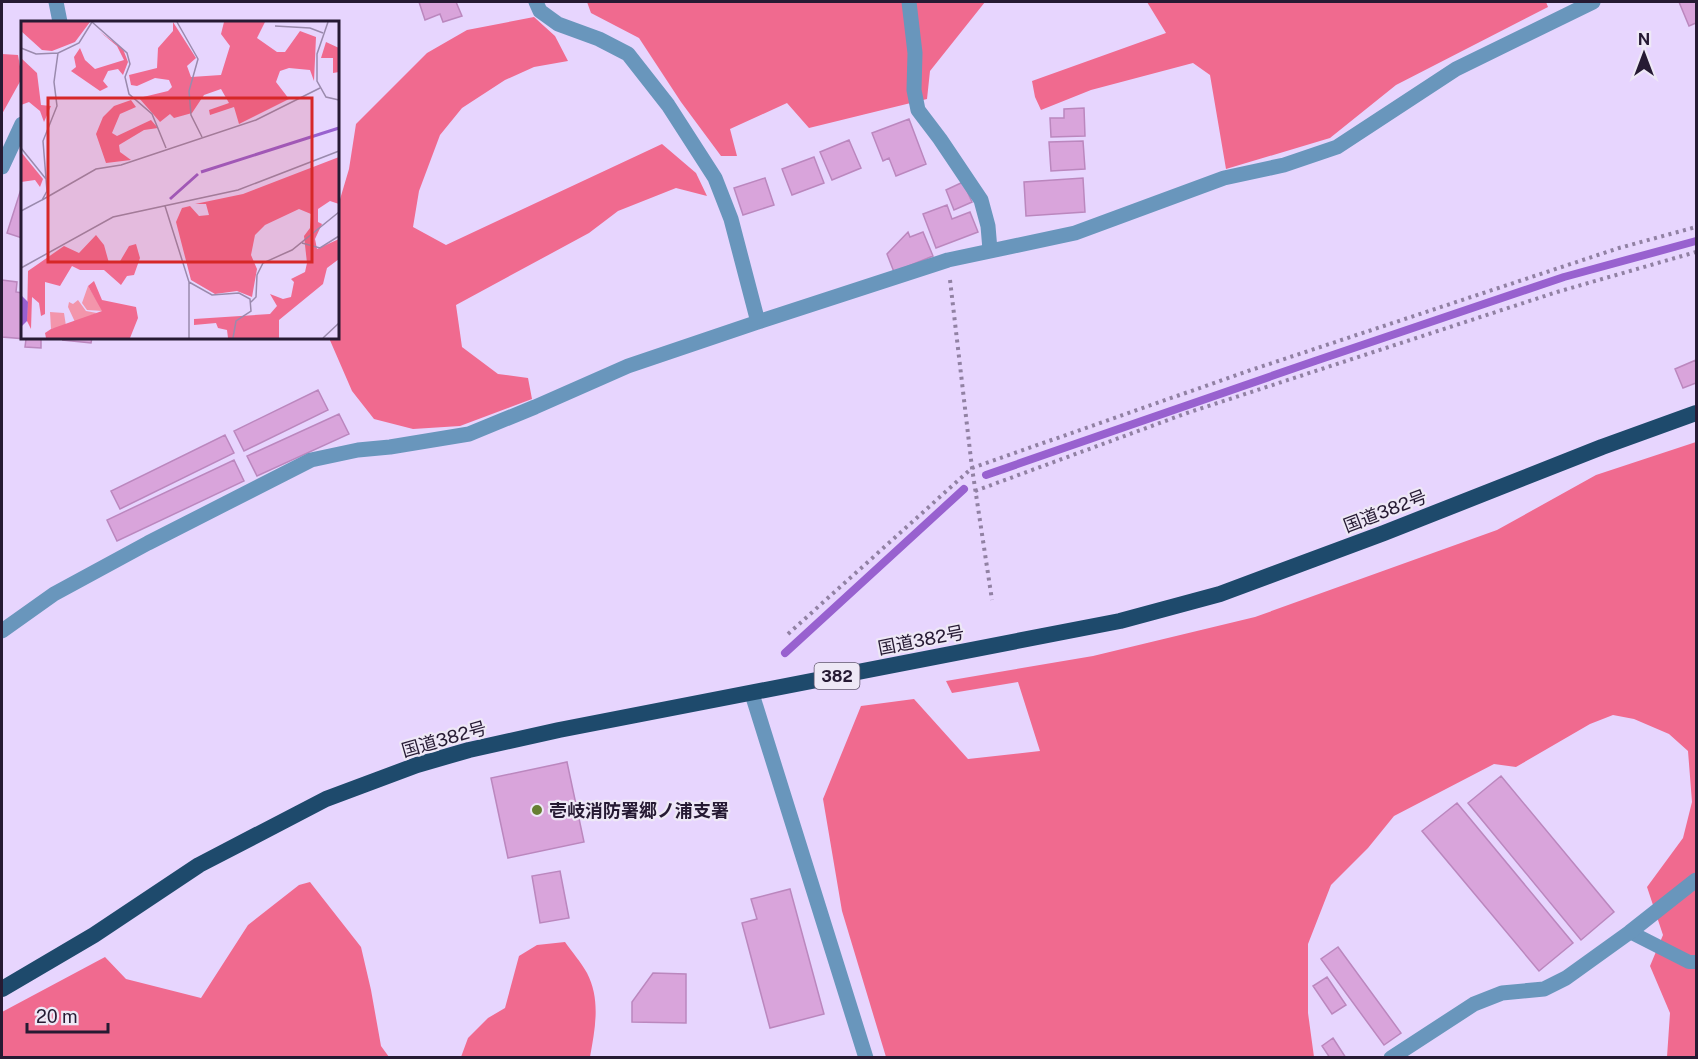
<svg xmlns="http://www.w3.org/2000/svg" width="1698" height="1059" font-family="'Public Sans','Noto Sans JP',sans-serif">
<rect width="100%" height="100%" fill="#e7d5fe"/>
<path fill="#f06a8f" d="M 587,2 L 985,2 L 930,71 L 927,99 L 809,128 L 787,103 L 730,129 L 737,156 L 721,156 L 681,102 L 639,38 L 591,13 Z
M 1147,2 L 1546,2 L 1548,7 L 1396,85 L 1330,138 L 1226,169 L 1210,75 L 1193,63 L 1091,90 L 1041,110 L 1035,97 L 1032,81 L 1166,33 Z
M 534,17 L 555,36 L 568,61 L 534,67 L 505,80 L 462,108 L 440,135 L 419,191 L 413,227 L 446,245 L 662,144 L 696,173 L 707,196 L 676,188 L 618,211 L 589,233 L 456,305 L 462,347 L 498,374 L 528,378 L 532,399 L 460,426 L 413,429 L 374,419 L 352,391 L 329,338 L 338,338 L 338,206 L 349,169 L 356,124 L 427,53 L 467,30 Z
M 2,54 L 18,55 L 22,78 L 2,114 Z
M 1696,442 L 1696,1057 L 1667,1057 L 1670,1013 L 1650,966 L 1663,935 L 1647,887 L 1683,838 L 1692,802 L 1688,751 L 1669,734 L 1634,719 L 1613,715 L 1590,724 L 1516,767 L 1494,764 L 1394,816 L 1368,848 L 1331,885 L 1308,944 L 1308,1013 L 1314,1057 L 886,1057 L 842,911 L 823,799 L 861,706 L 914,699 L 968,759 L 1040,751 L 1018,682 L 952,693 L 946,681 L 1093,656 L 1255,617 L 1497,530 L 1596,475 Z
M 310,882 L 361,947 L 371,990 L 381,1046 L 389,1057 L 2,1057 L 2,1012 L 105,957 L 126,979 L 201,998 L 248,925 L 299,885 Z
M 565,942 C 572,952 581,962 587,973 C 601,1000 595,1029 590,1057 L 461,1057 L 468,1038 L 488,1018 L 505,1008 L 519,956 L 537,945 Z"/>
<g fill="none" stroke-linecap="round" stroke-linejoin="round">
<path stroke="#9861cf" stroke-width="8" d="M 986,475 L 1315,361 L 1564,277 L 1696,241
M 785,653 L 964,489"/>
</g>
<path fill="#d9a4db" stroke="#bb87be" stroke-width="1.5" d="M 419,2 L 456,2 L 462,16 L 443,22 L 440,14 L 425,20 Z
M 1679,2 L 1696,2 L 1696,23 L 1689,26 Z
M 1084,108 L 1085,136 L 1051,137 L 1050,118 L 1064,118 L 1064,109 Z
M 909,119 L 926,164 L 896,176 L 889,158 L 883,161 L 872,133 Z
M 849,140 L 861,168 L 832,180 L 820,152 Z
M 1083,141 L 1085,169 L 1051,171 L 1049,142 Z
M 814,157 L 824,183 L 792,195 L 782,169 Z
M 765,178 L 774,205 L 743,215 L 734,188 Z
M 1083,178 L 1085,212 L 1026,216 L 1024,182 Z
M 963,182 L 972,202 L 954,210 L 946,190 Z
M 22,186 L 22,238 L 7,233 Z
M 947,205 L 952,219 L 970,212 L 978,232 L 936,248 L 923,214 Z
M 908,232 L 910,237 L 923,232 L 933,256 L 894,272 L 887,254 Z
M 2,280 L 17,282 L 16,292 L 22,293 L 22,338 L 53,338 L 41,338 L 41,348 L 25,347 L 26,339 L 2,337 Z
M 64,338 L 92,338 L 91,343 L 63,340 Z
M 1696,360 L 1696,383 L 1683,388 L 1675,369 Z
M 318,390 L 328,410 L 244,451 L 234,431 Z
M 339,414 L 349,434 L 257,476 L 247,456 Z
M 225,435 L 234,453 L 120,509 L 111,491 Z
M 234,460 L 244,481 L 117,541 L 107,520 Z
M 567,762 L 584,842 L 508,858 L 491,778 Z
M 1501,776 L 1614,912 L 1581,940 L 1468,803 Z
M 1457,803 L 1573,943 L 1539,971 L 1422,831 Z
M 560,871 L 569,918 L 540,923 L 532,876 Z
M 790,889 L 824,1014 L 770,1028 L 742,923 L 757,919 L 751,899 Z
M 1338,947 L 1401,1033 L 1384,1045 L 1321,959 Z
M 653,973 L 686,974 L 686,1023 L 632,1022 L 632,1002 Z
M 1327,977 L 1346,1005 L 1332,1014 L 1313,986 Z
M 1333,1038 L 1346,1058 L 1330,1058 L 1322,1046 Z"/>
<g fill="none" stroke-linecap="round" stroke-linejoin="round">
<path stroke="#9181a3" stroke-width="4" stroke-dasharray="3 4.5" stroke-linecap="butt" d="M 950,280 L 972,468 L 992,600
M 975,491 L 1187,413 L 1557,292 L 1696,252
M 788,634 L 972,468 L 1248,371 L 1619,248 L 1696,227"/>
<path stroke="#6996bc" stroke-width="14" d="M 1630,932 L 1689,962 L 1696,962"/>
<path stroke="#6996bc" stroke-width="15" d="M 56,2 L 60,22
M 536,2 L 540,11 L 558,24 L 599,39 L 628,54 L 668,105 L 715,178 L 731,219 L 758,322
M 909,2 L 915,53 L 914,90 L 918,110 L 940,139 L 981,200 L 988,226 L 990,250
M 2,167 L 22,124
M 2,631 L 54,594 L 148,543 L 311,460 L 358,450 L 390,447 L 469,434 L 535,407 L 628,366 L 758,322 L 948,260 L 1075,233 L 1224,178 L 1284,165 L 1337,147 L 1456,69 L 1593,2
M 752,694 L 866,1058
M 1391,1058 L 1474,1004 L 1502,993 L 1544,989 L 1566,978 L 1630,932 L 1696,880"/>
<path stroke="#1e4a6c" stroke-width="16" d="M 2,989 L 94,935 L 199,865 L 326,799 L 417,765 L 469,750 L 559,730 L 1120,621 L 1220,594 L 1384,533 L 1602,447 L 1696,413"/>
</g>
<circle fill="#667f32" stroke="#eee8f6" stroke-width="2" cx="537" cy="810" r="6"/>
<g text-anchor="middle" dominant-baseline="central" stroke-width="4.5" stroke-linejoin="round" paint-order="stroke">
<rect fill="#eee8f6" stroke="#62586e" stroke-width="1.5" x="814.5" y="663" width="45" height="26" rx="4.5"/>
<g font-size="16" font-weight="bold" fill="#261a33">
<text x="837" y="676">382</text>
</g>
<g font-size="18" fill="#261a33" stroke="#eee8f6">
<text transform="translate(1385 511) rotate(-21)">国道382号</text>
<text transform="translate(921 640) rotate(-11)">国道382号</text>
<text transform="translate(444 739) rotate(-16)">国道382号</text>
</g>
<g font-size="18" font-weight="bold" fill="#261a33" stroke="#eee8f6" text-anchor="start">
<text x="549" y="810">壱岐消防署郷ノ浦支署</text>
</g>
</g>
<g transform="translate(21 21)">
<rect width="318" height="318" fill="#e7d5fe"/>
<path d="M 67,265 L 82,290 L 66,289 L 61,282 ZM 57,279 L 65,290 L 76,292 L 54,301 L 47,286 L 48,281 L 52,283 ZM 29,291 L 43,292 L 45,305 L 30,308 Z" fill="#f395ab"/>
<path d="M 0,1 L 69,1 L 54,21 L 31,30 L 21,29 L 0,10 ZM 152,1 L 175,37 L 166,45 L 170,56 L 200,54 L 209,25 L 200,13 L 203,1 L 244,1 L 236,17 L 256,31 L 264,31 L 279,10 L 295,16 L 293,60 L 289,49 L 268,47 L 259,50 L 255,61 L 268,78 L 218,103 L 213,86 L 189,94 L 188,89 L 208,82 L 200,68 L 183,74 L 171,92 L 153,97 L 149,93 L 139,101 L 118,77 L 147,70 L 151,66 L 148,59 L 134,57 L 116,65 L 110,64 L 108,54 L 136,47 L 137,27 L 152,10 ZM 78,10 L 102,28 L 107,41 L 102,54 L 97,48 L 87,50 L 82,60 L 87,66 L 79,70 L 50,50 L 55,46 L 53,36 L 59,27 L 64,39 L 74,48 L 103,39 L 96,25 ZM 305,21 L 318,27 L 318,51 L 312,52 L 312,37 L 300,37 ZM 0,37 L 16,52 L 20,84 L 30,85 L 23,101 L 19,90 L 8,81 L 0,84 ZM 110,79 L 115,86 L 99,93 L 91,112 L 96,115 L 130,99 L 137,107 L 123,109 L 98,124 L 99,131 L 110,139 L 85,142 L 75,113 L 82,96 L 93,85 ZM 0,131 L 22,158 L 19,166 L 14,159 L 0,161 ZM 318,136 L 318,183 L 309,180 L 297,188 L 297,201 L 301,203 L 294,218 L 296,228 L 318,218 L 318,238 L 306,247 L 302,263 L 258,299 L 258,317 L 207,317 L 206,309 L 197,307 L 195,302 L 173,304 L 173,298 L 249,293 L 256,285 L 249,273 L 262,278 L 270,276 L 273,261 L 270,258 L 284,251 L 286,242 L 283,215 L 289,207 L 290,193 L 278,188 L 244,204 L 234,214 L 230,234 L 236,248 L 231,276 L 216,270 L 194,273 L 170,259 L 155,201 L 161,187 L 169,185 L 178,195 L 188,194 L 185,183 L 174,183 L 222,173 ZM 75,214 L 83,224 L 88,242 L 98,242 L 108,225 L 115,223 L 119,237 L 113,254 L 106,255 L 100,264 L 83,249 L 59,249 L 51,245 L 39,265 L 24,261 L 24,293 L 20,295 L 18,282 L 11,276 L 10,308 L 6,300 L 7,250 L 43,225 L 58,232 ZM 73,260 L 81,279 L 115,286 L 117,297 L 109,317 L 25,317 L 24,312 L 30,308 L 81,290 L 67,265 Z" fill="#f06a8f"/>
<path d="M 0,274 L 7,281 L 6,300 L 0,306 Z" fill="#9861cf"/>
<path fill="none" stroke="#9861cf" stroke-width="3" d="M 180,151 L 318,107M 149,178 L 177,153"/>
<path fill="none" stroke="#9a8aad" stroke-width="1.5" d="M 71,1 L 106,32 L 109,43 L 104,56 L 108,73 L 131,93 L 145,127M 156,1 L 177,38 L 168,70 L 170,94 L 181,116M 307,1 L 296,33 L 296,60 L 305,76 L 318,79M 254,5 L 289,7 L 302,12M 0,27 L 15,33 L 37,32M 0,127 L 25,158M 21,179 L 75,148 L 100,144 L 235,99 L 299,67M 144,185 L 168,261 L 168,317M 0,190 L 21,179 L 26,170 L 22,120 L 36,85 L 33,61 L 37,32 L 58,22 L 71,1M 281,222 L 299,227 L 318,215M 0,247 L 92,196 L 217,169 L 318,130M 168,261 L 191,274 L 218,272 L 229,278 L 230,290 L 215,300 L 212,317M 230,281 L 235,276 L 236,254 L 242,242 L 271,229 L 318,191M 302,317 L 318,302"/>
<path fill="#d62828" fill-opacity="0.15" stroke="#d62828" stroke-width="3" d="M 27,77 L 291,77 L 291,241 L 27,241 Z"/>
<rect width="318" height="318" fill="none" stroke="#261a33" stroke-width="3"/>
</g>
<rect width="1698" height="1059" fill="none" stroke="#261a33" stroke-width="6"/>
<g transform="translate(1644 54)" stroke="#eee8f6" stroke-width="4.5" paint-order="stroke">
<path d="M0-4.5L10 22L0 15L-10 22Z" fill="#261a33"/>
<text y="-9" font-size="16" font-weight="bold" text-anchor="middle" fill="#261a33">N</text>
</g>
<path d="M27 1023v9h81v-9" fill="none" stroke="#261a33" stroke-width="3"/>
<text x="36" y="1023" font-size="18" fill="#261a33" stroke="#eee8f6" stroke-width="4.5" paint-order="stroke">20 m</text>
</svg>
